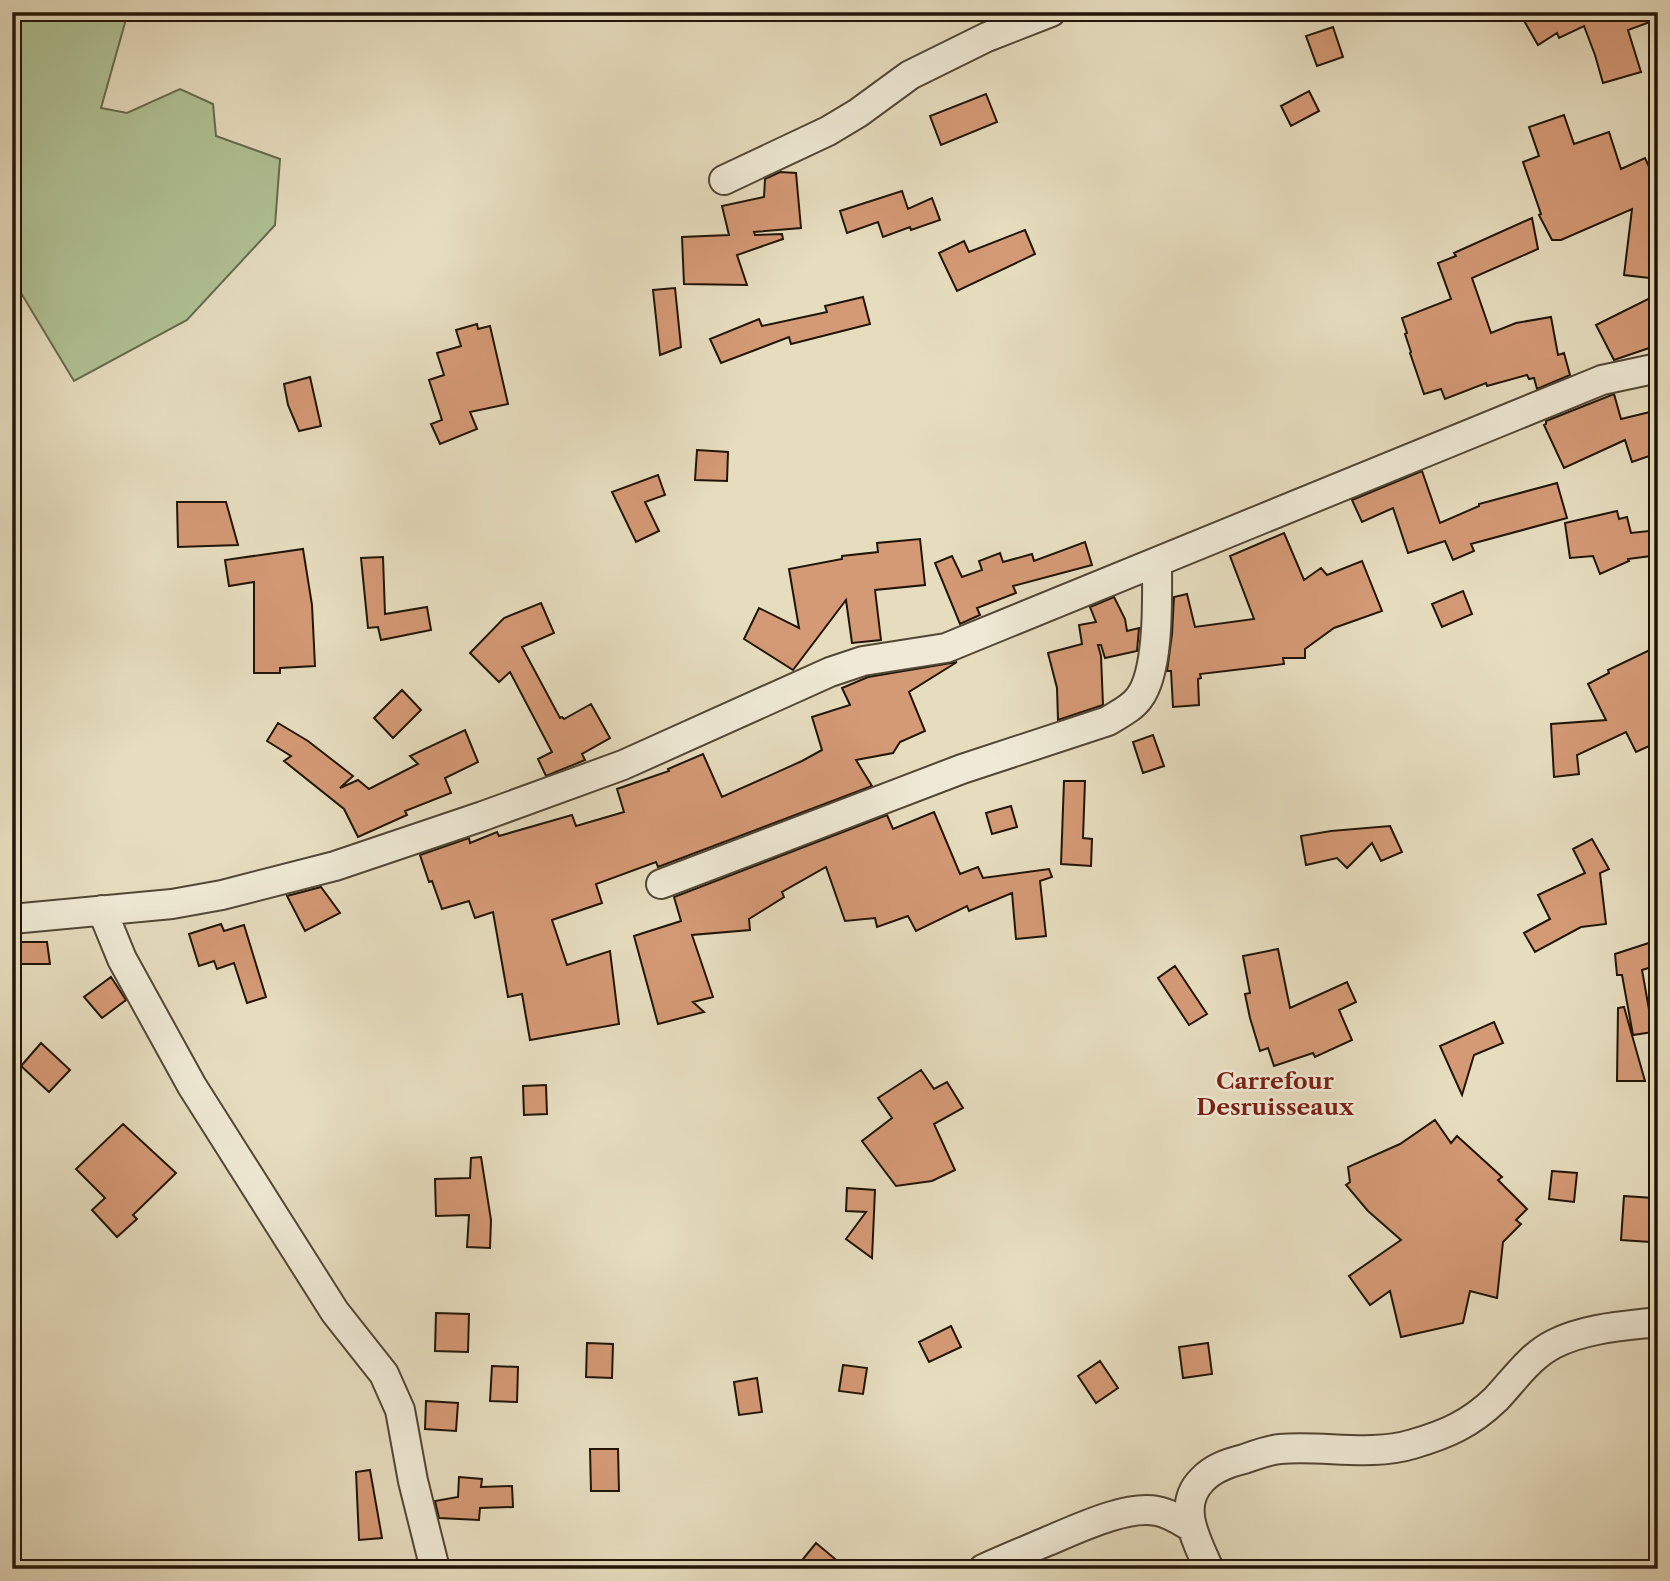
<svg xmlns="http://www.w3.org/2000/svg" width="1670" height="1581" font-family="'Libre Caslon Text',serif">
<rect width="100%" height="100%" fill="#e6ddbf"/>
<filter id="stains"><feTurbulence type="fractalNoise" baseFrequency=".00286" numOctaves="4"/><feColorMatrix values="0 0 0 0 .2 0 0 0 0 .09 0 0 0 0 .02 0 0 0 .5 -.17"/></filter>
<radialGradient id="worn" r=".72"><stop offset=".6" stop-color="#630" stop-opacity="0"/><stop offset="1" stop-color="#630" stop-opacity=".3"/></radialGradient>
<path fill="#b0c296" stroke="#686c4e" stroke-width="2" d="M 12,12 L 128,12 L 101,108 L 127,113 L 180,89 L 213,104 L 216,136 L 280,159 L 275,225 L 187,320 L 74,381 L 12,278 Z"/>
<path fill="#d49975" stroke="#211507" stroke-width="2" d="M 1519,12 L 1658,12 L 1658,19 L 1628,30 L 1641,72 L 1603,83 L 1595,55 L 1584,26 L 1559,38 L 1557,33 L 1538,45 Z
M 1333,27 L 1343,57 L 1317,66 L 1306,36 Z
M 1309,91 L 1319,111 L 1291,126 L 1281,106 Z
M 986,94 L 997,122 L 941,145 L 930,116 Z
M 1564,115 L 1574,144 L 1609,132 L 1621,169 L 1645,158 L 1658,186 L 1658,279 L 1624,275 L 1632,209 L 1561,240 L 1552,240 L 1539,215 L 1541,214 L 1523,162 L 1539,156 L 1529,127 Z
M 780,172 L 796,173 L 801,228 L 754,232 L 755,235 L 782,234 L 783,239 L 737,255 L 747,285 L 684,284 L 682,237 L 729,235 L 722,206 L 764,197 L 765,179 Z
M 902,191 L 908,209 L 932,198 L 940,220 L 911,230 L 910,227 L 883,237 L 878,222 L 847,233 L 840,211 Z
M 1532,218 L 1538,249 L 1472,278 L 1491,333 L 1516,323 L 1551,317 L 1558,355 L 1564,353 L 1570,375 L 1537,389 L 1534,378 L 1529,379 L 1527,375 L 1487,386 L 1486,383 L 1445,399 L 1441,389 L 1424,394 L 1410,353 L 1411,352 L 1405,334 L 1407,333 L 1402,318 L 1451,299 L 1438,263 L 1456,256 L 1454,253 Z
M 1025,230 L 1035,254 L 957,291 L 939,253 L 964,241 L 969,252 Z
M 675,288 L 681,347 L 660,355 L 653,290 Z
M 1658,294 L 1658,345 L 1614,360 L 1596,325 Z
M 863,297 L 870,324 L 791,344 L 789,337 L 721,363 L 710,339 L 759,319 L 762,326 L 827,312 L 825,306 Z
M 477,324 L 478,329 L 490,326 L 508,404 L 470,412 L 477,429 L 440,444 L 431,424 L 442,420 L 429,380 L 444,375 L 437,353 L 461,346 L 456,330 Z
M 310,377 L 321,426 L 299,431 L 288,405 L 284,384 Z
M 1614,394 L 1621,419 L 1658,410 L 1658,453 L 1632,462 L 1625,440 L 1564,468 L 1544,425 L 1546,424 L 1546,421 Z
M 697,450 L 728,452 L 727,481 L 695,480 Z
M 1422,471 L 1440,523 L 1479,506 L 1479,504 L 1557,483 L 1567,518 L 1471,544 L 1474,551 L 1453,560 L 1445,541 L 1408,553 L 1393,508 L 1362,522 L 1352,500 Z
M 658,475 L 665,495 L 645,502 L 659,531 L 636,542 L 612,492 Z
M 177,502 L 226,502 L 238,545 L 178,547 Z
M 1617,511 L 1619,519 L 1627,517 L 1631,533 L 1658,530 L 1658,555 L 1628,559 L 1629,561 L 1600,574 L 1593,556 L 1570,558 L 1565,523 Z
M 1284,533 L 1304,580 L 1321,568 L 1327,575 L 1362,561 L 1382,611 L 1334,628 L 1305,649 L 1305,658 L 1283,658 L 1284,664 L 1200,674 L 1201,678 L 1198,679 L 1199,705 L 1173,707 L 1171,671 L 1167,671 L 1172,634 L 1174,597 L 1187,594 L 1195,627 L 1254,619 L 1230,556 Z
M 920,539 L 925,585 L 875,590 L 881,640 L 852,643 L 846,600 L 793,670 L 744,639 L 759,608 L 799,628 L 789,569 L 842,559 L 842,556 L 878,552 L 877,543 Z
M 1085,542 L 1092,565 L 1013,586 L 1016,593 L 977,608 L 980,615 L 960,624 L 935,563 L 952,556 L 962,577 L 982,570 L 979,561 L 1000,553 L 1003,562 L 1032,554 L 1034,561 Z
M 303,549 L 312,605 L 315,666 L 280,668 L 280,673 L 254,673 L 254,582 L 229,586 L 225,560 Z
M 383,557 L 385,614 L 427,607 L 431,630 L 381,640 L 378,627 L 368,628 L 361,558 Z
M 1463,591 L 1472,614 L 1442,627 L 1432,604 Z
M 1114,597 L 1125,619 L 1127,631 L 1139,628 L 1137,651 L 1105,658 L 1101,645 L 1098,645 L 1101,656 L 1103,705 L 1058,720 L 1057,688 L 1048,653 L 1082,644 L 1079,625 L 1096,622 L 1090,607 Z
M 541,603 L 554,633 L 522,647 L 560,718 L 562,717 L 564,719 L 591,704 L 610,738 L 582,754 L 585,760 L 546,776 L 538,759 L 552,752 L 510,672 L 499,682 L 470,653 L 504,618 Z
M 1658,646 L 1658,742 L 1636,752 L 1626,732 L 1577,755 L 1579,774 L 1554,777 L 1551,724 L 1606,720 L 1588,684 L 1609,673 L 1608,670 Z
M 957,662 L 909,692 L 925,731 L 900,742 L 893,753 L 856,760 L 872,786 L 658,867 L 656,862 L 596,884 L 602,903 L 552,920 L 567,965 L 610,951 L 619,1024 L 530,1040 L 522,994 L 508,997 L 493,912 L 475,918 L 469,901 L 442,909 L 432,881 L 429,882 L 420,855 L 469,838 L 470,843 L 497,832 L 499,836 L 572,815 L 576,826 L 624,812 L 617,789 L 669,771 L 668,769 L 703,754 L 722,797 L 802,761 L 822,750 L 812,717 L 850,705 L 842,688 L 868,677 Z
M 402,690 L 421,710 L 393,738 L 374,718 Z
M 278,723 L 308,741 L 353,776 L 340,788 L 358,780 L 369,789 L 418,764 L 410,756 L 465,730 L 478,762 L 445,778 L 451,793 L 405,811 L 407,815 L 358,837 L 344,809 L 284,761 L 291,756 L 267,741 Z
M 1153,735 L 1164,766 L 1143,773 L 1133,742 Z
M 1064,781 L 1085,781 L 1083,838 L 1092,839 L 1091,866 L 1061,864 Z
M 1011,806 L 1017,827 L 992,834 L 986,813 Z
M 934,812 L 960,874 L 978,867 L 983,878 L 1049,869 L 1052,877 L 1040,881 L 1046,936 L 1016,939 L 1012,893 L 969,911 L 967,906 L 916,931 L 908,916 L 877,927 L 875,918 L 845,921 L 826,867 L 782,892 L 784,897 L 749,919 L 750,930 L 692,935 L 713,997 L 693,1002 L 704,1012 L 658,1024 L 634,936 L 681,921 L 674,897 L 887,815 L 893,829 Z
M 1390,826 L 1402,852 L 1381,861 L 1372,843 L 1347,868 L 1337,858 L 1306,865 L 1301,836 L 1331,831 Z
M 1592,839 L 1609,869 L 1600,873 L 1606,924 L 1581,927 L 1535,952 L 1524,933 L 1550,919 L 1538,895 L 1585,873 L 1573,849 Z
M 321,887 L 340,913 L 305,931 L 287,896 Z
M 221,924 L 224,931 L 244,925 L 266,997 L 247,1003 L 234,963 L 217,969 L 214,961 L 199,966 L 189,934 Z
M 1658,940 L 1658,965 L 1642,970 L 1653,1032 L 1633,1035 L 1622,975 L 1617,975 L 1615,954 Z
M 16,942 L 47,942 L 50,964 L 17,964 Z
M 1278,949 L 1290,1008 L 1347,982 L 1356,1002 L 1339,1010 L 1352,1040 L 1315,1057 L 1313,1053 L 1274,1066 L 1268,1048 L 1260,1051 L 1250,1018 L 1245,994 L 1250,993 L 1243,956 Z
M 1175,966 L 1207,1014 L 1189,1025 L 1158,978 Z
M 111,977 L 126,1000 L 102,1018 L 84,997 Z
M 1624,1007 L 1645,1081 L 1617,1081 L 1618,1008 Z
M 1494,1022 L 1503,1043 L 1474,1055 L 1462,1095 L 1440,1046 Z
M 41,1043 L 70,1070 L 49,1092 L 21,1066 Z
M 921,1070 L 934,1089 L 947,1082 L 963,1108 L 934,1124 L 955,1170 L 932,1181 L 896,1186 L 862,1141 L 892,1118 L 878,1098 Z
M 546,1085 L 547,1114 L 524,1115 L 523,1086 Z
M 1435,1120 L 1451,1143 L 1457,1136 L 1502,1177 L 1498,1180 L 1527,1209 L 1516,1220 L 1521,1224 L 1503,1242 L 1497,1298 L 1470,1291 L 1463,1323 L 1401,1337 L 1390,1291 L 1370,1305 L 1349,1276 L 1401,1240 L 1368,1211 L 1346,1185 L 1350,1182 L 1348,1167 L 1400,1144 Z
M 123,1124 L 176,1173 L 133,1215 L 137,1219 L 117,1237 L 92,1210 L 105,1198 L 76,1169 Z
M 481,1157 L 491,1220 L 490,1248 L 467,1247 L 469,1215 L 436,1216 L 435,1179 L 470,1178 L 471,1158 Z
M 1552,1171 L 1577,1173 L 1574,1202 L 1549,1199 Z
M 847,1188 L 875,1190 L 872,1258 L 846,1239 L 866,1212 L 846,1211 Z
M 1624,1196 L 1653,1198 L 1650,1242 L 1621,1240 Z
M 436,1313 L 469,1314 L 468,1352 L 435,1351 Z
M 951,1326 L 961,1347 L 929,1362 L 919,1342 Z
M 587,1343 L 613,1344 L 612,1378 L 586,1377 Z
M 1208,1343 L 1212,1374 L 1183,1378 L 1179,1347 Z
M 1100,1361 L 1118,1388 L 1096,1403 L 1078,1376 Z
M 843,1365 L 867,1368 L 863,1394 L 839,1391 Z
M 492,1366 L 518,1367 L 517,1402 L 490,1401 Z
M 757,1378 L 762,1412 L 739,1415 L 734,1382 Z
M 426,1401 L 458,1403 L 456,1431 L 425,1429 Z
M 590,1449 L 618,1449 L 619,1491 L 591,1491 Z
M 370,1470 L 382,1538 L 359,1540 L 356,1472 Z
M 459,1477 L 482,1479 L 481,1487 L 512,1486 L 513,1507 L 480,1508 L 479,1520 L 439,1518 L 435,1501 L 458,1497 Z
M 816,1543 L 847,1569 L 795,1569 Z"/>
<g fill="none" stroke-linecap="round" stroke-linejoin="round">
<defs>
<path id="minor" d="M 724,180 L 828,131 L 858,113 L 910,75 L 987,37 L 1051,12
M 661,884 L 962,769 L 1108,721 C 1119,714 1132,708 1139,698 C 1160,671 1157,595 1157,562
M 102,910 L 122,959 L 192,1086 L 335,1312 L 384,1374 L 400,1410 L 413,1481 L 435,1569
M 12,919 L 172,904 L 222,895 L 335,866 L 483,816 L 623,765 L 830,672 L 863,661 L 946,648 L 1602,380 L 1658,368
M 983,1569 C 1005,1559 1027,1550 1048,1541 C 1077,1529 1126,1505 1157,1511 C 1169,1513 1181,1521 1191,1527
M 1209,1569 C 1197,1541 1176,1506 1202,1480 C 1213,1468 1228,1463 1244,1459 C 1255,1455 1268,1450 1280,1449 C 1324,1445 1370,1457 1413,1444 C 1447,1434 1470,1424 1496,1399 C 1514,1380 1530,1356 1554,1344 C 1585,1328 1624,1326 1658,1322"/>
</defs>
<use href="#minor" stroke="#524735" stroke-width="32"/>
<use href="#minor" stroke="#efe9d5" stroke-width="28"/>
</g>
<g text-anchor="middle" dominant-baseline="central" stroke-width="5" stroke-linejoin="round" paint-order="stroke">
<g font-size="23" font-weight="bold" fill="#7a1f14" stroke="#efe9d5">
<text x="1275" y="1081">Carrefour<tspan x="1275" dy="26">Desruisseaux</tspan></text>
</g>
</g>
<rect width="1670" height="1581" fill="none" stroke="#e6ddbf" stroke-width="42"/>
<rect x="14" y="14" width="1642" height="1553" fill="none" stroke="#211507" stroke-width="3.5"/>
<rect x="21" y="21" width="1628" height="1539" fill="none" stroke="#211507" stroke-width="2"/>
<rect width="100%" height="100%" filter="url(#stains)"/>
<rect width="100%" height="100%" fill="url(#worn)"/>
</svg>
